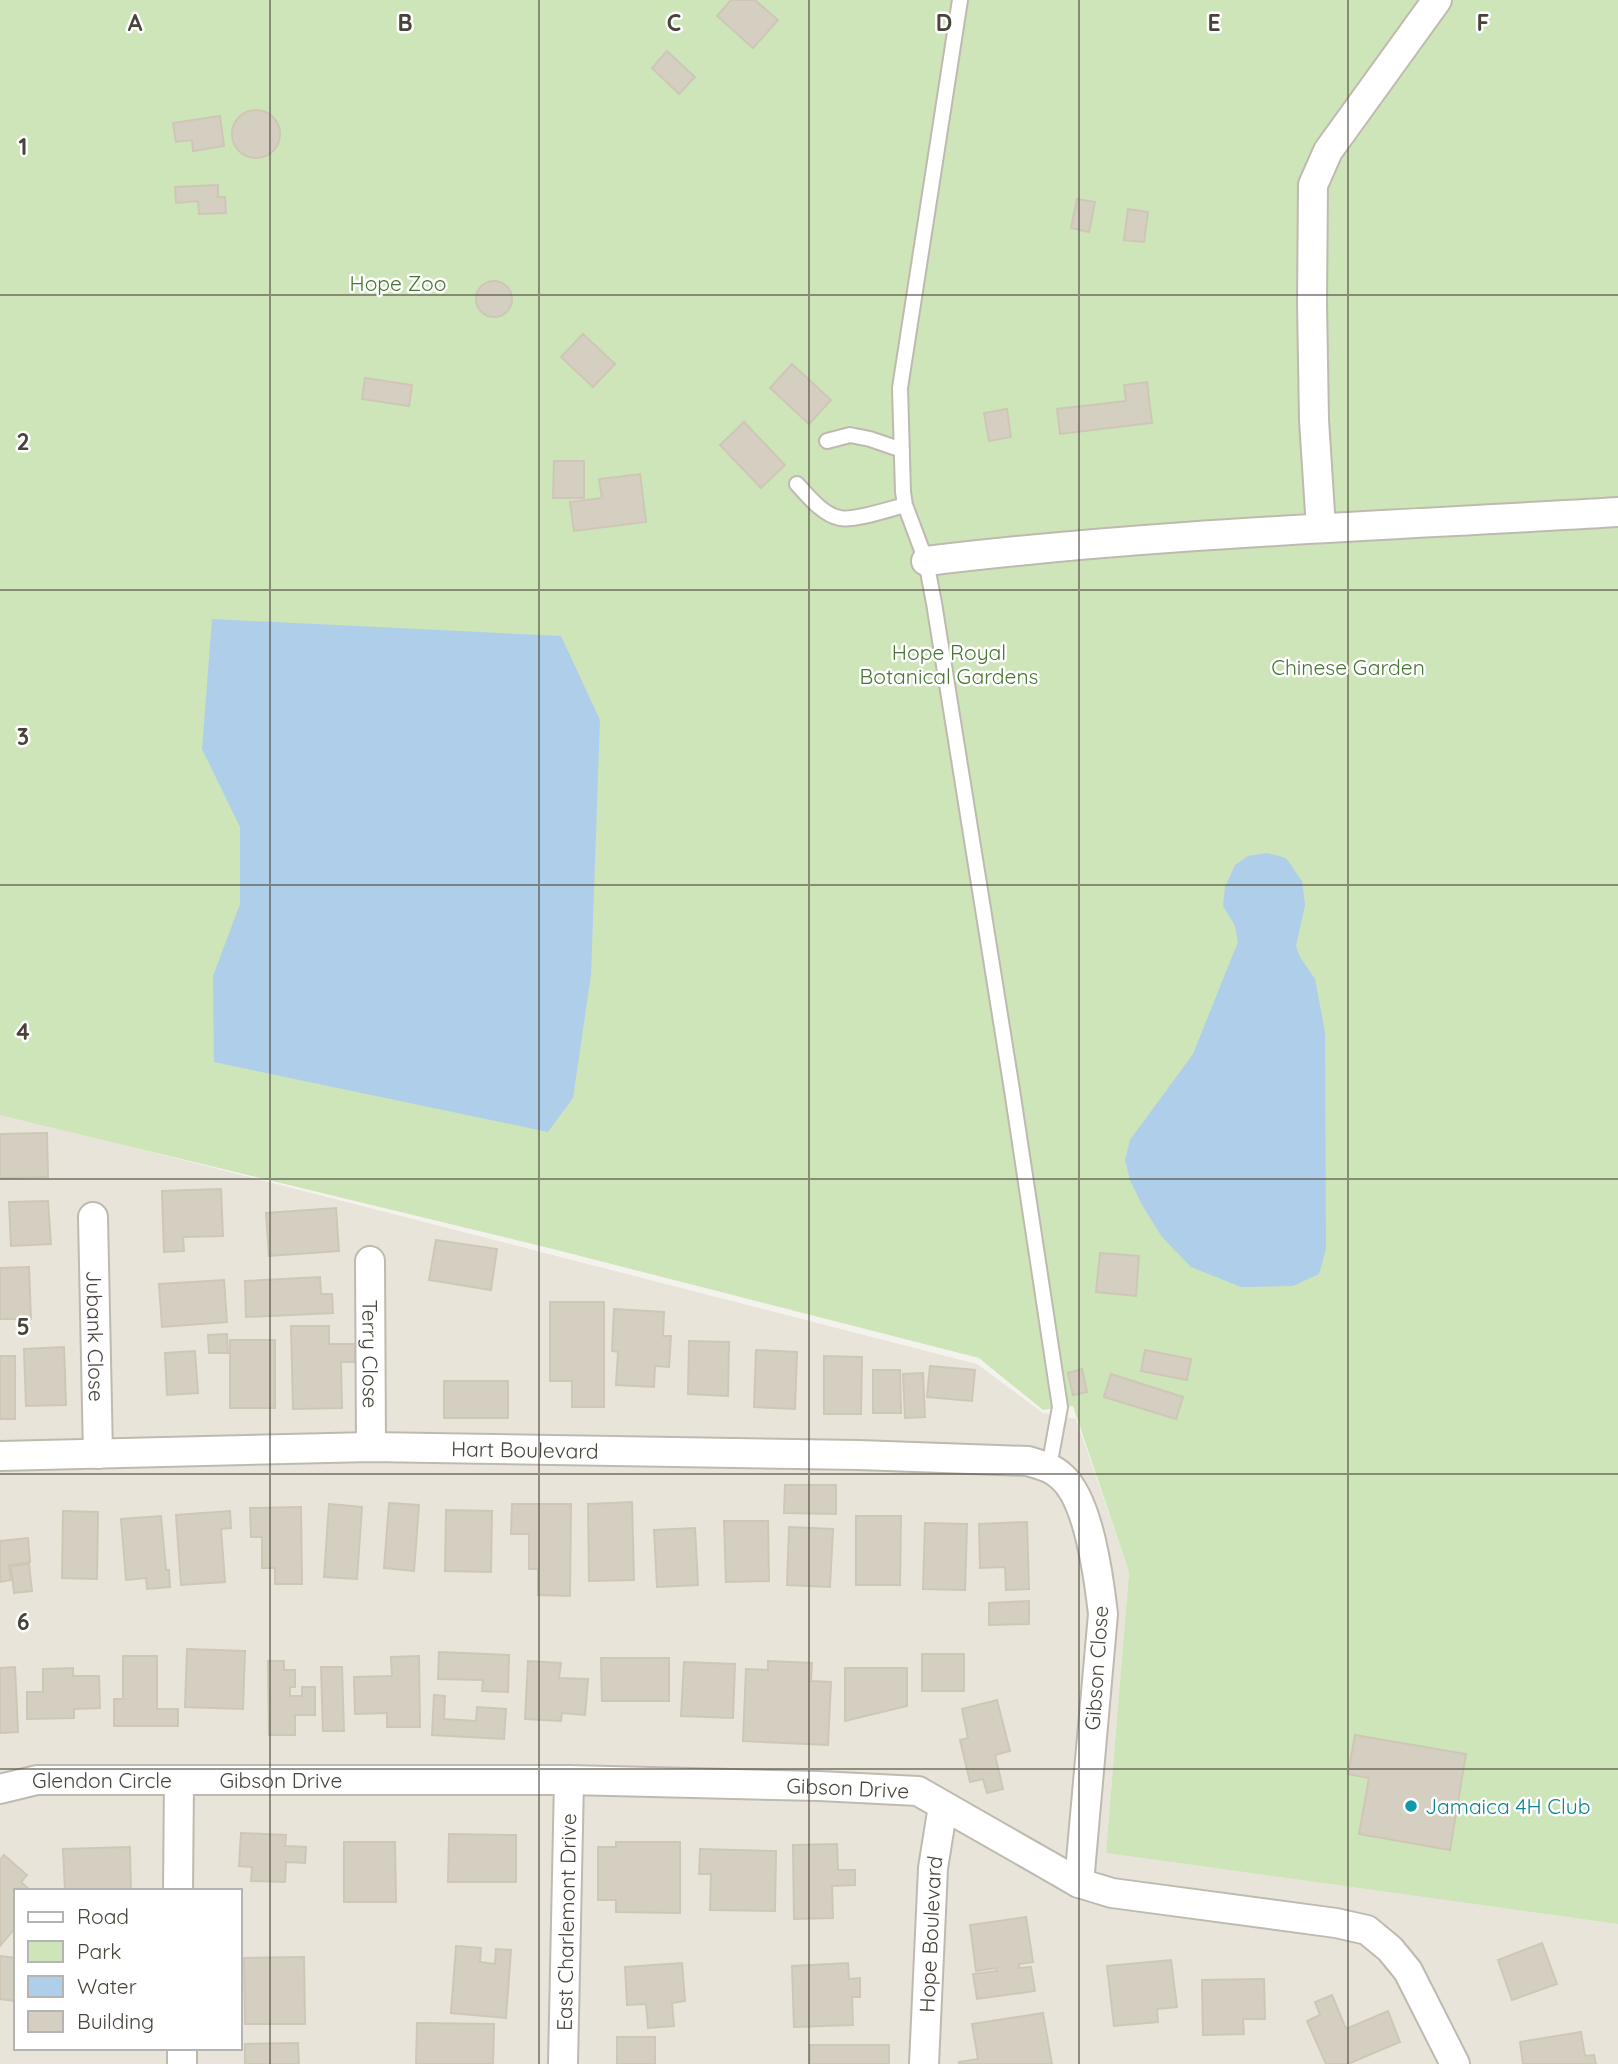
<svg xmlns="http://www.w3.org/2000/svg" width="1618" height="2064" font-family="Quicksand,sans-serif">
<rect width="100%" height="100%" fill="#f4f2ec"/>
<path fill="#e8e4da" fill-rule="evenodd" d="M 0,1113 L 977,1364 L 1043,1413 L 1076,1419 L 1129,1572 L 1106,1853 L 1618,1924 L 1618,2064 L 0,2064 ZM 16,1891 L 240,1891 L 240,2048 L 16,2048 Z"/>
<path fill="#cee4b9" d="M 0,0 L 1618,0 L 1618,1924 L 1106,1853 L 1129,1572 L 1073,1406 L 1043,1410 L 979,1358 L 553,1249 L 0,1115 Z"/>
<path fill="#afceea" d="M 212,619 L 561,636 L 600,720 L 591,975 L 573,1098 L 548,1132 L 214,1062 L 213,976 L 240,904 L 240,827 L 202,749 Z
M 1267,853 L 1286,858 L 1302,881 L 1305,905 L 1296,946 L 1300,957 L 1315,979 L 1325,1032 L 1326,1249 L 1319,1274 L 1293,1286 L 1241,1287 L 1191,1267 L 1162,1237 L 1142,1205 L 1130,1180 L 1125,1160 L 1130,1140 L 1193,1054 L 1238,942 L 1235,926 L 1223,906 L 1225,887 L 1235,865 L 1248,856 Z"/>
<path fill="#d5cfc2" stroke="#cfc7b6" stroke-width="2" d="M 731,0 L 755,0 L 778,20 L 753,48 L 717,16 Z
M 667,51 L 695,77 L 679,94 L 652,68 Z
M232 134a24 24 0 1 1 48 0a24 24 0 1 1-48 0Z
M 220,116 L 224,146 L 193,151 L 192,140 L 176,142 L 173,123 Z
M 218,185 L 218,197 L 225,197 L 226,213 L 199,214 L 198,201 L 176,203 L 175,187 Z
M 1077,199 L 1095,202 L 1089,232 L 1071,228 Z
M 1128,209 L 1148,212 L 1144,242 L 1124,240 Z
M476 299a18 18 0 1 1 36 0a18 18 0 1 1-36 0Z
M 583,334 L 615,364 L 593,387 L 561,357 Z
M 792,364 L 831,400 L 809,424 L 770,388 Z
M 365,378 L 412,385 L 409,406 L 362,399 Z
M 1147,382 L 1152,423 L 1060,434 L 1057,409 L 1126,401 L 1124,385 Z
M 1007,409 L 1011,437 L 989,441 L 984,413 Z
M 744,422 L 785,465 L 761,488 L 720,445 Z
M 554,461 L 584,461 L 584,498 L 553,498 Z
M 640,474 L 646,522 L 574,531 L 570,502 L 602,498 L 599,479 Z
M 47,1133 L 48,1177 L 0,1178 L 0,1134 Z
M 221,1189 L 223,1236 L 183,1237 L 184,1251 L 164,1252 L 162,1191 Z
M 48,1201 L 51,1244 L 11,1246 L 9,1202 Z
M 336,1208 L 339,1251 L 269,1256 L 266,1213 Z
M 436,1240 L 497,1249 L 491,1290 L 429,1280 Z
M 1100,1253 L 1139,1256 L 1136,1296 L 1096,1292 Z
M 29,1267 L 31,1319 L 0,1319 L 0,1268 Z
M 320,1277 L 321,1294 L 332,1294 L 333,1313 L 246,1317 L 245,1281 Z
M 224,1280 L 227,1322 L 162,1327 L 159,1284 Z
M 550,1302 L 604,1302 L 604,1407 L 572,1407 L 572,1381 L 550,1381 Z
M 614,1309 L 664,1312 L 663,1336 L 671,1336 L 669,1367 L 655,1366 L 654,1387 L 616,1385 L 618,1352 L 612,1351 Z
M 291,1326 L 329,1326 L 329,1344 L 355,1344 L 355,1362 L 341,1362 L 342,1408 L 293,1409 Z
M 227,1334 L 228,1353 L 209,1353 L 208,1335 Z
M 230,1340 L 275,1340 L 275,1408 L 230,1408 Z
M 689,1341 L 729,1342 L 728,1396 L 688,1394 Z
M 64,1347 L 66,1405 L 26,1406 L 24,1349 Z
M 756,1350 L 797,1352 L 795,1409 L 754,1407 Z
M 1145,1350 L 1191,1359 L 1187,1380 L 1141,1371 Z
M 195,1351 L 198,1393 L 167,1395 L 165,1353 Z
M 0,1356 L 15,1356 L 15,1419 L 0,1419 Z
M 824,1356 L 862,1357 L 861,1414 L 824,1414 Z
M 930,1366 L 975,1370 L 972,1401 L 927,1397 Z
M 1082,1369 L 1087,1392 L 1073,1395 L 1068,1373 Z
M 873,1370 L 900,1370 L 901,1413 L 873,1413 Z
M 923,1373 L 925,1417 L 905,1418 L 903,1374 Z
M 1111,1374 L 1183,1397 L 1176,1419 L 1104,1397 Z
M 444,1381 L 508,1381 L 508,1418 L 444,1418 Z
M 785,1485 L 836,1485 L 836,1514 L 784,1513 Z
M 632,1502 L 634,1580 L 589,1581 L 588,1504 Z
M 389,1503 L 419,1505 L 414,1571 L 384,1568 Z
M 329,1504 L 362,1507 L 357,1579 L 324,1577 Z
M 512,1504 L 571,1504 L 570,1596 L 538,1595 L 538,1569 L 529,1569 L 529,1534 L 511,1534 Z
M 301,1507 L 302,1584 L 275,1584 L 275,1568 L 262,1568 L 262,1537 L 251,1537 L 250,1508 Z
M 446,1510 L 492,1511 L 491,1572 L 445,1571 Z
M 63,1511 L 98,1512 L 97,1579 L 62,1578 Z
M 230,1511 L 231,1528 L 221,1529 L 225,1582 L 181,1585 L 176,1515 Z
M 161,1516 L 166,1570 L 169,1570 L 170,1587 L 147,1589 L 146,1578 L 126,1580 L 121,1519 Z
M 856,1516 L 901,1516 L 900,1585 L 856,1585 Z
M 724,1521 L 768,1521 L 769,1581 L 726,1582 Z
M 1027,1522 L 1029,1589 L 1006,1590 L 1005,1567 L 980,1568 L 979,1524 Z
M 925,1523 L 967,1524 L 965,1590 L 923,1589 Z
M 789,1527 L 833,1529 L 830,1587 L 787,1585 Z
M 695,1528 L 698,1585 L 657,1587 L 654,1530 Z
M 28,1538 L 30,1562 L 9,1565 L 11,1580 L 0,1582 L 0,1541 Z
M 29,1564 L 32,1591 L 14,1593 L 11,1566 Z
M 1029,1601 L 1029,1624 L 989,1625 L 989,1603 Z
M 187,1649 L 245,1651 L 243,1709 L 185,1707 Z
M 439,1652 L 509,1655 L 508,1692 L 482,1691 L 483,1680 L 438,1679 Z
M 922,1654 L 964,1654 L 964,1691 L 922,1691 Z
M 123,1656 L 157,1656 L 157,1709 L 178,1709 L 178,1726 L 114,1726 L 114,1699 L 123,1699 Z
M 419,1656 L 420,1727 L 387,1727 L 387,1713 L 355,1714 L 354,1677 L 392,1676 L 391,1657 Z
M 601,1658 L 669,1658 L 669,1701 L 602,1701 Z
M 268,1661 L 284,1661 L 284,1670 L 295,1670 L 295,1687 L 290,1687 L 290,1696 L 302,1696 L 302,1687 L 315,1687 L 315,1715 L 295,1715 L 295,1735 L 269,1735 Z
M 528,1661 L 561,1663 L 559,1678 L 588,1679 L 585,1715 L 562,1713 L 561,1721 L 525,1719 Z
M 768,1661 L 812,1663 L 811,1681 L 831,1682 L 828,1745 L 743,1741 L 746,1669 L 768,1670 Z
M 684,1662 L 735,1664 L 733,1718 L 681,1716 Z
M 15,1667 L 18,1732 L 0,1733 L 0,1668 Z
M 321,1667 L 342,1667 L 344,1731 L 323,1731 Z
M 73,1668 L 73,1676 L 99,1676 L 100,1708 L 74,1709 L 74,1718 L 27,1719 L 27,1692 L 43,1692 L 43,1669 Z
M 845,1668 L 907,1668 L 907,1706 L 845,1721 Z
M 434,1695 L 445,1696 L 444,1719 L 476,1721 L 477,1707 L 506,1709 L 504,1739 L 432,1735 Z
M 997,1700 L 1010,1751 L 995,1755 L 1003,1789 L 987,1793 L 983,1779 L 970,1782 L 960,1740 L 968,1738 L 962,1709 Z
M 1355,1735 L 1466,1754 L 1450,1850 L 1359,1834 L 1369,1778 L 1348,1774 Z
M 241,1833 L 286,1835 L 285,1846 L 306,1847 L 305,1863 L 286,1862 L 285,1882 L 251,1881 L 252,1867 L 239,1866 Z
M 449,1834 L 516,1835 L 516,1882 L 448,1882 Z
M 344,1842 L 395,1842 L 396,1902 L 344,1902 Z
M 616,1842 L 680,1842 L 680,1913 L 616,1912 L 616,1900 L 598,1900 L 598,1847 L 616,1847 Z
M 837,1844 L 838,1870 L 855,1870 L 855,1885 L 832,1886 L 833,1918 L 794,1919 L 793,1845 Z
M 130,1847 L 131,1891 L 65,1891 L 63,1849 Z
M 700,1849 L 776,1851 L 775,1911 L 710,1910 L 711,1874 L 699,1874 Z
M 4,1855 L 27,1875 L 21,1882 L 31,1891 L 16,1891 L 16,1927 L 0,1946 L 0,1860 Z
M 1026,1917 L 1033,1962 L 1019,1964 L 1019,1968 L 1031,1967 L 1035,1991 L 977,1999 L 973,1974 L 997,1971 L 996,1968 L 976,1971 L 970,1925 Z
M 1542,1943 L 1557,1984 L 1512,2000 L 1498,1960 Z
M 456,1946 L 481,1948 L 480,1962 L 495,1964 L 496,1949 L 511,1950 L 506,2018 L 451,2013 Z
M 0,1956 L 16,1958 L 16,2001 L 0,1999 Z
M 304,1957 L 305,2024 L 245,2024 L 244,1958 Z
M 1171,1960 L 1177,2007 L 1157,2009 L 1158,2022 L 1114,2026 L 1107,1966 Z
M 682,1963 L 685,2001 L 672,2003 L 674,2026 L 648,2028 L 646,2004 L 627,2005 L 625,1967 Z
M 848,1963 L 849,1979 L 860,1978 L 860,1997 L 852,1997 L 853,2025 L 794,2027 L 792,1966 Z
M 1264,1979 L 1265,2019 L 1243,2019 L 1244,2034 L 1203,2035 L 1202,1980 Z
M 1332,1995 L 1346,2029 L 1388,2011 L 1400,2042 L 1348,2064 L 1326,2064 L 1307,2021 L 1320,2015 L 1315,2002 Z
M 1043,2013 L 1052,2064 L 959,2064 L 959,2062 L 978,2059 L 972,2024 Z
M 417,2023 L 494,2024 L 493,2064 L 416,2064 Z
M 1581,2032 L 1585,2056 L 1594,2055 L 1596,2064 L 1523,2064 L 1520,2042 Z
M 617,2037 L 655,2037 L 655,2064 L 617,2064 Z
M 298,2043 L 299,2064 L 245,2064 L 245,2044 Z
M 810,2045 L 889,2045 L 889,2064 L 810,2064 Z"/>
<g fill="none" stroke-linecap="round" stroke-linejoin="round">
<defs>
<path id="service" d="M 960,0 L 900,388 L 903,492 L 905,505 L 926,561 L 934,603 L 1012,1090 L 1060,1407 L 1049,1467
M 827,441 L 850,435 L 870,439 L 902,450
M 797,484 C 808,496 823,515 840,518 C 854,521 890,509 905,505"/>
<g id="minor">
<path d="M 1321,528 L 1314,420 L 1312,303 L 1313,185 L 1328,151 L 1437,0"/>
<path d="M 926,561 C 1156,533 1387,526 1618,512"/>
<path id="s1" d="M 93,1217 L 98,1454"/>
<path id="s2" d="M 370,1261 L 371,1447"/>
<path id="s3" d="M 0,1456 L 371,1447 L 859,1455 L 1028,1461 C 1040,1465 1052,1467 1062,1477 C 1089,1501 1099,1579 1103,1614 L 1079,1883"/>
<path id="s4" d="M 0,1789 L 37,1780 L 569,1780 L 819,1786 L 918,1791 L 1079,1883 L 1112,1893 L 1336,1923 L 1367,1930 L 1390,1949 L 1408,1971 L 1455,2064"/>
<path d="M 178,1891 L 179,1780"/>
<path d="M 182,2048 L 182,2064"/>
<path id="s5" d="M 563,2064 L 569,1780"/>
<path id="s6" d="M 924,2064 L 933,1868 L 943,1806"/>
</g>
</defs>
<use href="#service" stroke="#bfbaaf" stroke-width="18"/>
<use href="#minor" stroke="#bfbaaf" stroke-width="32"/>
<use href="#service" stroke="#fff" stroke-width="14"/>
<use href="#minor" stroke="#fff" stroke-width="28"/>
</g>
<path fill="none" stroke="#48443a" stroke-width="2" stroke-opacity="0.55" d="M 270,0 L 270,2064M 539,0 L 539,2064M 809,0 L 809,2064M 1079,0 L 1079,2064M 1348,0 L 1348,2064M 0,295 L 1618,295M 0,590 L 1618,590M 0,885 L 1618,885M 0,1179 L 1618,1179M 0,1474 L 1618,1474M 0,1769 L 1618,1769"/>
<circle fill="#0f9aa8" stroke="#fff" stroke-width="2.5" cx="1411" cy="1806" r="7"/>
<g text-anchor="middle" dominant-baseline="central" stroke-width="5" stroke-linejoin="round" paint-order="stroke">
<g font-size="21" fill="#477532" stroke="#fff">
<text x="398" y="283">Hope Zoo</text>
<text x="949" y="652">Hope Royal<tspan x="949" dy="24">Botanical Gardens</tspan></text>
<text x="1348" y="667">Chinese Garden</text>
</g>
<g font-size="21" fill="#48443a" stroke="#fff">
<text stroke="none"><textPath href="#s1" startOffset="119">Jubank Close</textPath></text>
<text stroke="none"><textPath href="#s2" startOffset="93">Terry Close</textPath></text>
<text stroke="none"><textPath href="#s3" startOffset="525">Hart Boulevard</textPath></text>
<text transform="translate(1096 1668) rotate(-86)">Gibson Close</text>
<text stroke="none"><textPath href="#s4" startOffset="282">Gibson Drive</textPath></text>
<text stroke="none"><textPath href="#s4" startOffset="103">Glendon Circle</textPath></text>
<text stroke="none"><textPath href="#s4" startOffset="849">Gibson Drive</textPath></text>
<text stroke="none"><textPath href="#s5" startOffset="142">East Charlemont Drive</textPath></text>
<text stroke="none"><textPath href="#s6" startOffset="130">Hope Boulevard</textPath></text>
</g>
<g font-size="21" fill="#0d838f" stroke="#fff" text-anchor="start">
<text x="1425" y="1806">Jamaica 4H Club</text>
</g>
</g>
<g font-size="23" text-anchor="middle" font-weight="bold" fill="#48443a" stroke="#fff" stroke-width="5" stroke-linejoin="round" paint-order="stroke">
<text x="135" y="31">A</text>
<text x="405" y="31">B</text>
<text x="674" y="31">C</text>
<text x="944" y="31">D</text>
<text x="1214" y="31">E</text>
<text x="1483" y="31">F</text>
<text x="23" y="155">1</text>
<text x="23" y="450">2</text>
<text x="23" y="745">3</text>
<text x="23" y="1040">4</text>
<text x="23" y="1335">5</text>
<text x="23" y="1630">6</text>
</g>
<rect x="14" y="1889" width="228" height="161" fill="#ffffff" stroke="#b6b4b0" stroke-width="2"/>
<rect x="28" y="1912" width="35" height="10" fill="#ffffff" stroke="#b6b4b0" stroke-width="2"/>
<text x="77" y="1924" font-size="21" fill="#48443a">Road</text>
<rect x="28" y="1941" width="35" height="21" fill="#cee4b9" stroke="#b6b4b0" stroke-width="2"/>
<text x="77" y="1959" font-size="21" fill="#48443a">Park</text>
<rect x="28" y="1976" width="35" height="21" fill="#afceea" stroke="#b6b4b0" stroke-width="2"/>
<text x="77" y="1994" font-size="21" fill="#48443a">Water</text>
<rect x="28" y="2011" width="35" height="21" fill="#d5cfc2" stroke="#b6b4b0" stroke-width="2"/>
<text x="77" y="2029" font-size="21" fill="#48443a">Building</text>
</svg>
